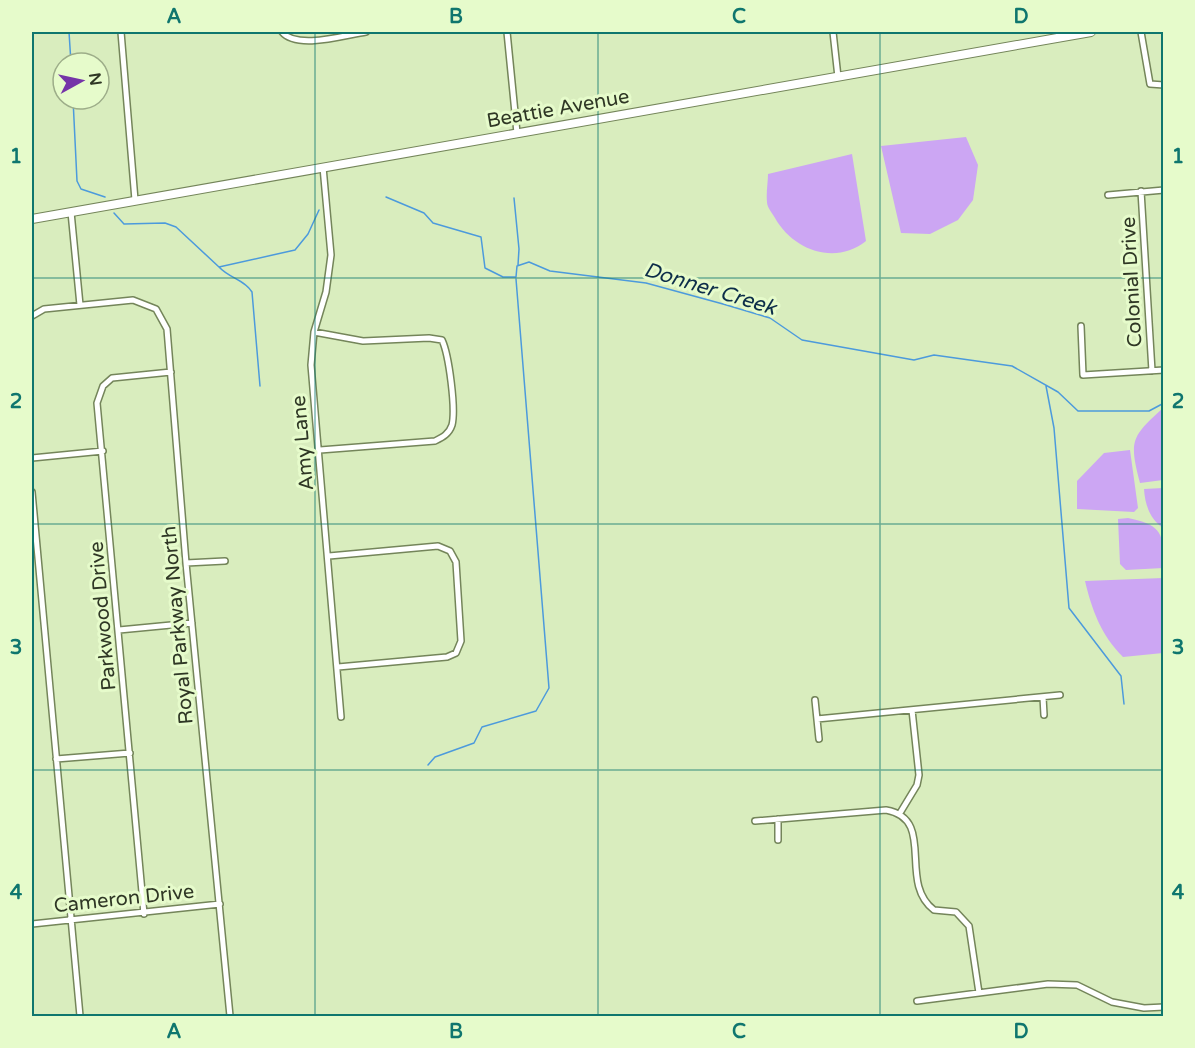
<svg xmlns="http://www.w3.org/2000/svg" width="1195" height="1048" font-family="'Varela Round',sans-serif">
<rect width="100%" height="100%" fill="#d9edbe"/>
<path fill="#cca6f3" d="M 966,137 L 978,165 L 973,200 L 958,220 L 930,234 L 901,233 L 881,146 Z
M 852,154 L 866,241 C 835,266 793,250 775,218 C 772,213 767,207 767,202 C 766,193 768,182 768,174 Z
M 1163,408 L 1163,480 L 1140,483 C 1129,441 1131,437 1163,408 Z
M 1130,450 L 1138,508 L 1134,512 L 1077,509 L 1077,481 L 1104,453 Z
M 1163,488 L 1164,488 L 1163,528 C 1150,519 1145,505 1144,489 Z
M 1128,518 C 1164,525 1164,536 1163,568 L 1126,570 L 1120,564 L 1118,519 Z
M 1163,578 L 1163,653 L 1123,657 C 1101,635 1092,610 1085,581 Z"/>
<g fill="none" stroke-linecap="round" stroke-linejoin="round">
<path stroke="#4c9adc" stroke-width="1.5" d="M 69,32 L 71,63
M 73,99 L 77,181 L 81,189 L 105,197
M 386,197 L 424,213 L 433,223 L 481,237 L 485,268 L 503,277 L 516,277 L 517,266 L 529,262 L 550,271 L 646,283 L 723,304 L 770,318 L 802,340 L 914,360 L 934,355 L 1012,366 L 1058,392 L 1078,411 L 1149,411 L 1164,403
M 514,198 L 519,249 L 518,265
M 114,213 L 124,224 L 165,223 L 176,227 L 219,267 L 295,250 L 308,234 L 319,210
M 219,267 C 229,278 245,280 252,292 L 260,386
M 1046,386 L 1054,428 L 1069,608 L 1121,676 L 1124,704
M 428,765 L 435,757 L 474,743 L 482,727 L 536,711 L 549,688 L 516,279"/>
<defs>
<path id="street" d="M 121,32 L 135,200
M 282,32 C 297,50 345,35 366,32
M 507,32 L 517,133
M 833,32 L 838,77
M 1141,32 L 1150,84 L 1164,85
M 323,167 L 331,255 L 326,292 L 314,332 L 311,365 L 341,717
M 1141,191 L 1152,371
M 1108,195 L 1164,190
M 71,212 L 80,305
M 32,316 L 44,309 L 133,300 L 156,309 L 167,329 L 186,563 L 230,1016
M 1081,326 L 1083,375 L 1164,370
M 314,332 L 363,341 L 429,338 L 442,340 C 449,355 456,409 452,425 C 449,434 443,437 435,441 L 320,450
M 32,458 L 103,451
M 32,492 L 80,1016
M 329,556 L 438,546 L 450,551 L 456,562 L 461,641 L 456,653 L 447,657 L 338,667
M 186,563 L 225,561
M 119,630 L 192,623
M 1043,697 L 1044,715
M 815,700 L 819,739
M 817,719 L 1060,695
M 56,759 L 130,753
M 900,813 L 917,785 L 919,775 L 912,710
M 778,819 L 778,840
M 755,821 L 886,810 C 937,819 897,882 934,910 L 956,912 L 969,926 L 979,993
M 144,914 L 97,403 L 103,386 L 112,378 L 171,372
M 32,924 L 220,904
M 917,1001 L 1048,984 L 1077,985 L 1112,1002 L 1144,1008 L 1164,1007"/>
<path id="secondary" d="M 32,219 L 1091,32"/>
</defs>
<use href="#street" stroke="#74855a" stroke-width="8"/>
<use href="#secondary" stroke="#74855a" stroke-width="10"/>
<use href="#street" stroke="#fff" stroke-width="5"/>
<use href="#secondary" stroke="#fff" stroke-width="8"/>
</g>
<path fill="none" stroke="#0f766e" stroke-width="1.5" stroke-opacity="0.55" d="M 315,32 L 315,1016M 598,32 L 598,1016M 880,32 L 880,1016M 32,278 L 1164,278M 32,524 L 1164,524M 32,770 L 1164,770"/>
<g text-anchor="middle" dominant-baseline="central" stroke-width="6" stroke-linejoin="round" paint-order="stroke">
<g font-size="20" fill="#2f3725" stroke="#e6fbcb">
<text transform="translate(558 109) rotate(-10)">Beattie Avenue</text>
<text transform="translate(1132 282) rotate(-93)">Colonial Drive</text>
<text transform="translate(303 443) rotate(-95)">Amy Lane</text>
<text transform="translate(103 616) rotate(-95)">Parkwood Drive</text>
<text transform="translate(178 625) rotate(-95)">Royal Parkway North</text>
<text transform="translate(124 899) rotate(-6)">Cameron Drive</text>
</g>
<g font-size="21" font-style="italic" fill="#0d2e49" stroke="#e6fbcb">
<text transform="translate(710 289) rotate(17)">Donner Creek</text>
</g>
</g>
<rect width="1195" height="1048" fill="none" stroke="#e6fbcb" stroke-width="66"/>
<g transform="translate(81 81) rotate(82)"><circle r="28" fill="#e6fbcb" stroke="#9dad89" stroke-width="1.5"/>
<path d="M0-4.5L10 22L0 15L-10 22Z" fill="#7534a8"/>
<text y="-9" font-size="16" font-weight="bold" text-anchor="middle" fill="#2f3725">N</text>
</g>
<rect x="33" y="33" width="1129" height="982" fill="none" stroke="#0f766e" stroke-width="2"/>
<g font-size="20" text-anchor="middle" font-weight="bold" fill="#0f766e">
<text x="174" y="23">A</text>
<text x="456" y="23">B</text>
<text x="739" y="23">C</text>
<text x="1021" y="23">D</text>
<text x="16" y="163">1</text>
<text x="1178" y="163">1</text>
<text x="16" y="408">2</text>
<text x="1178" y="408">2</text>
<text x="16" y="654">3</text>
<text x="1178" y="654">3</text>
<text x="16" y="899">4</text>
<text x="1178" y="899">4</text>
<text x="174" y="1038">A</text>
<text x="456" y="1038">B</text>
<text x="739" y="1038">C</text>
<text x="1021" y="1038">D</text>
</g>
</svg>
